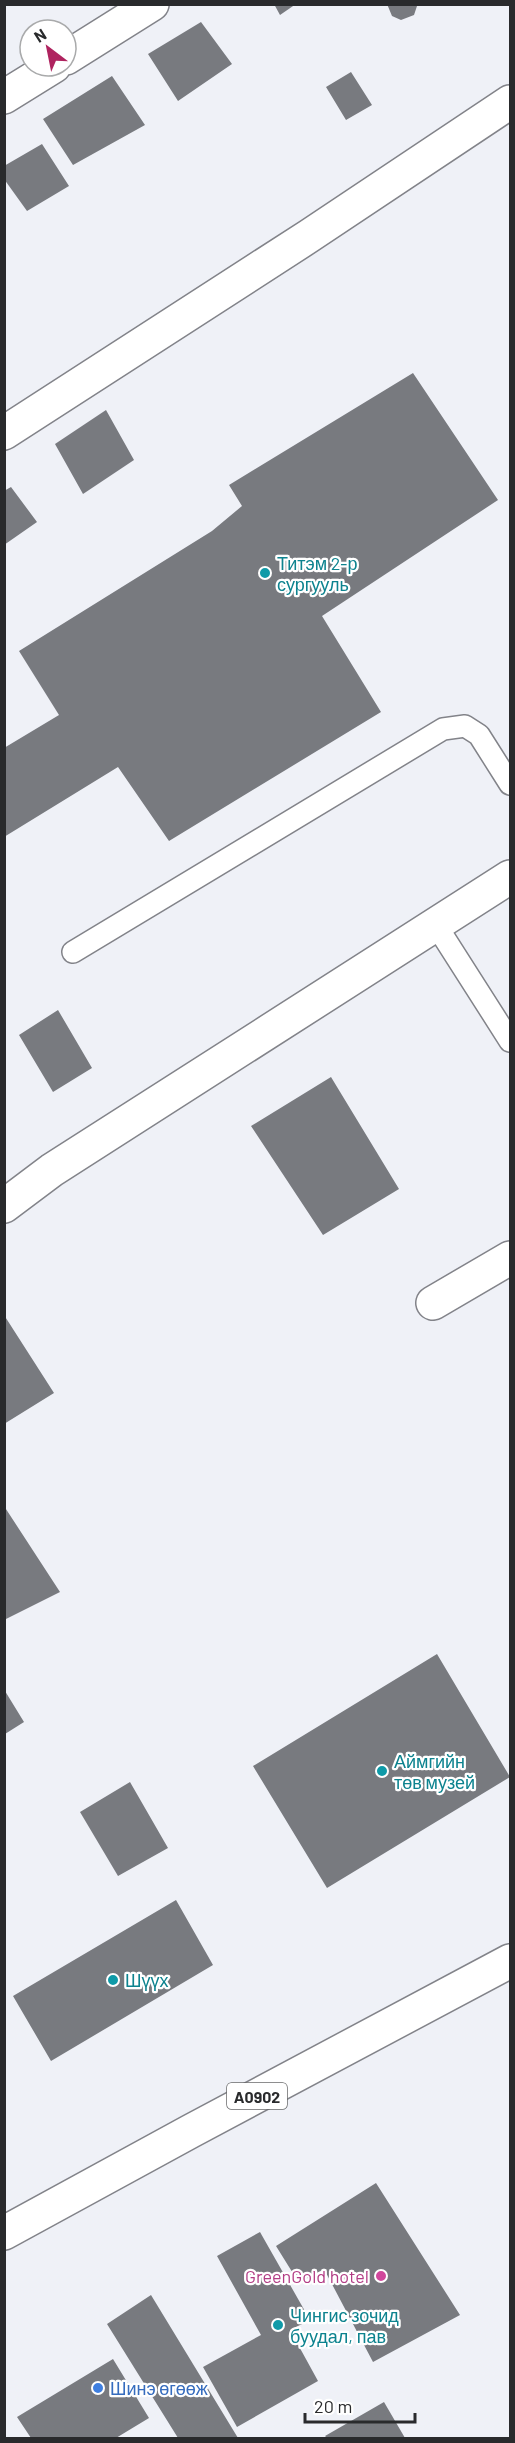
<svg xmlns="http://www.w3.org/2000/svg" width="515" height="2443" font-family="Barlow,sans-serif">
<rect width="100%" height="100%" fill="#eff1f7"/>
<path fill="#787a7f" d="M 274,4 L 296,4 L 280,15 Z
M 387,4 L 417,4 L 417,6 L 414,15 L 401,20 L 392,16 Z
M 201,22 L 232,64 L 178,101 L 148,54 Z
M 351,72 L 372,105 L 346,120 L 326,87 Z
M 112,76 L 145,125 L 73,165 L 43,119 Z
M 42,144 L 69,186 L 27,211 L 4,179 L 4,166 Z
M 413,373 L 498,500 L 322,616 L 381,712 L 169,841 L 118,767 L 4,837 L 4,748 L 59,715 L 19,651 L 212,531 L 242,506 L 229,485 Z
M 106,410 L 134,460 L 83,494 L 55,444 Z
M 11,487 L 37,522 L 4,545 L 4,491 Z
M 58,1010 L 92,1068 L 53,1092 L 19,1035 Z
M 331,1077 L 399,1189 L 323,1235 L 251,1126 Z
M 4,1315 L 54,1393 L 4,1424 Z
M 4,1506 L 60,1592 L 4,1620 Z
M 437,1654 L 510,1777 L 327,1888 L 253,1766 Z
M 5,1691 L 24,1722 L 5,1734 Z
M 130,1782 L 168,1848 L 118,1876 L 80,1812 Z
M 176,1900 L 213,1965 L 51,2061 L 13,1996 Z
M 376,2183 L 460,2315 L 373,2362 L 324,2269 L 299,2283 L 276,2246 Z
M 260,2232 L 310,2320 L 290,2330 L 318,2381 L 237,2427 L 203,2367 L 261,2335 L 217,2256 Z
M 151,2295 L 238,2438 L 178,2438 L 107,2324 Z
M 113,2359 L 149,2418 L 116,2438 L 31,2438 L 17,2417 Z
M 384,2402 L 405,2438 L 327,2438 L 325,2436 Z"/>
<g fill="none" stroke-linecap="round" stroke-linejoin="round">
<defs>
<path id="lane" d="M 436,925 L 510,1041
M 73,952 L 443,729 L 465,726 L 479,735 L 510,784"/>
<path id="street" d="M 66,58 L 152,4
M 4,97 L 54,66
M 4,433 L 309,236 L 510,102
M 4,1206 L 52,1170 L 510,877
M 433,1303 L 510,1258"/>
<path id="highway" d="M 4,2233 L 191,2131 L 510,1961"/>
</defs>
<use href="#lane" stroke="#828389" stroke-width="24"/>
<use href="#street" stroke="#828389" stroke-width="36"/>
<use href="#highway" stroke="#828389" stroke-width="36"/>
<use href="#lane" stroke="#fff" stroke-width="21"/>
<use href="#street" stroke="#fff" stroke-width="33"/>
<use href="#highway" stroke="#fff" stroke-width="33"/>
</g>
<g fill="#0f9aa8" stroke="#fff" stroke-width="2">
<circle cx="265" cy="573" r="6"/>
<circle cx="382" cy="1771" r="6"/>
<circle cx="113" cy="1980" r="6"/>
<circle cx="278" cy="2325" r="6"/>
</g>
<circle fill="#d1479c" stroke="#fff" stroke-width="2" cx="381" cy="2276" r="6"/>
<circle fill="#3f7fe0" stroke="#fff" stroke-width="2" cx="98" cy="2388" r="6"/>
<g text-anchor="middle" dominant-baseline="central" stroke-width="4.5" stroke-linejoin="round" paint-order="stroke">
<rect fill="#fff" stroke="#696a6b" stroke-width="1.5" x="227" y="2083" width="60" height="26" rx="4.5"/>
<g font-size="16" font-weight="bold" fill="#292a2c">
<text x="257" y="2096">A0902</text>
</g>
<g font-size="18" fill="#0d838f" stroke="#fff" text-anchor="start">
<text x="277" y="563">Титэм 2-р<tspan x="277" dy="21">сургууль</tspan></text>
<text x="394" y="1761">Аймгийн<tspan x="394" dy="21">төв музей</tspan></text>
<text x="125" y="1980">Шүүх</text>
<text x="290" y="2315">Чингис зочид<tspan x="290" dy="21">буудал, пав</tspan></text>
</g>
<g font-size="18" fill="#b23c85" stroke="#fff" text-anchor="end">
<text x="369" y="2276">GreenGold hotel</text>
</g>
<g font-size="18" fill="#366cbe" stroke="#fff" text-anchor="start">
<text x="110" y="2388">Шинэ өгөөж</text>
</g>
</g>
<rect width="515" height="2443" fill="none" stroke="#292a2c" stroke-width="12"/>
<g transform="translate(48 48) rotate(328)"><circle r="28" fill="#ffffff" stroke="#a9aaab" stroke-width="1.5"/>
<path d="M0-4.5L10 22L0 15L-10 22Z" fill="#af235f"/>
<text y="-9" font-size="16" font-weight="bold" text-anchor="middle" fill="#292a2c">N</text>
</g>
<path d="M305 2413v9h110v-9" fill="none" stroke="#292a2c" stroke-width="3"/>
<text x="314" y="2413" font-size="18" fill="#292a2c" stroke="#ffffff" stroke-width="4.5" paint-order="stroke">20 m</text>
</svg>
